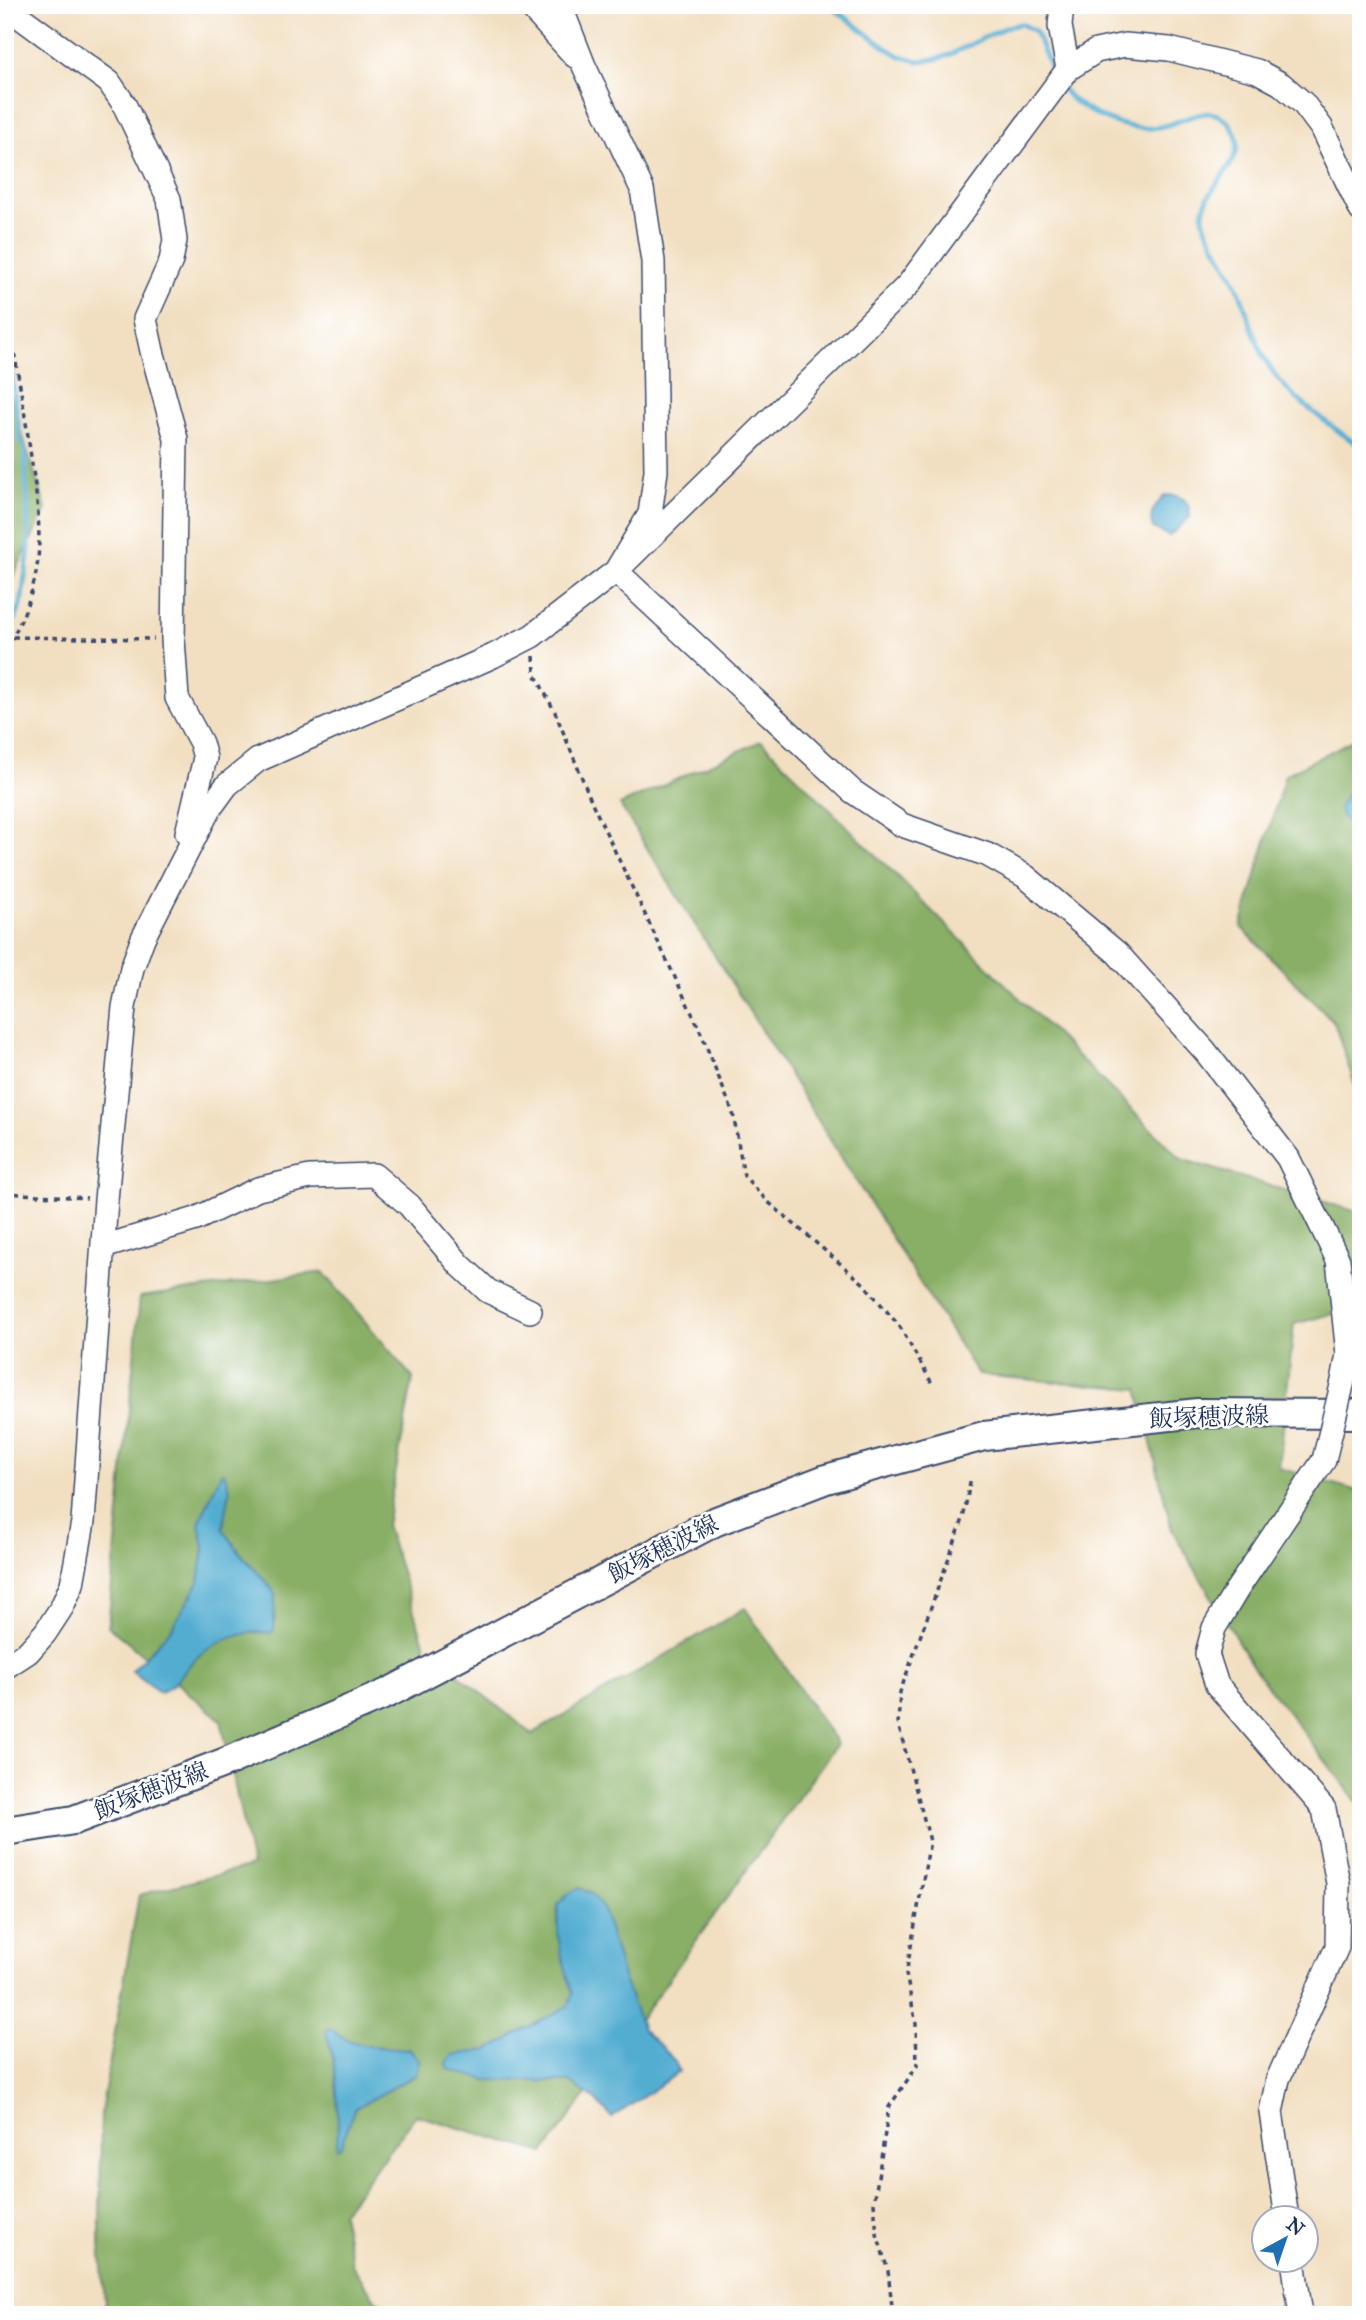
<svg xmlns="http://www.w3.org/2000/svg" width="1366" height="2320" font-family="'IM FELL Great Primer','Noto Serif JP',serif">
<rect width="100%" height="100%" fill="#fff"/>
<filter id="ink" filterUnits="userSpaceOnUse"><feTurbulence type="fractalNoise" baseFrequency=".0143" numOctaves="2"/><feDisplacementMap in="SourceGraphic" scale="14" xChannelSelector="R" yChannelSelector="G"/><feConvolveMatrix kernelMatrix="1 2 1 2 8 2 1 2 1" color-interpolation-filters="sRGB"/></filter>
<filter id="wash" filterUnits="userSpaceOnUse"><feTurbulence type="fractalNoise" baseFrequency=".00686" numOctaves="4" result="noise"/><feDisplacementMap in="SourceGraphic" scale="28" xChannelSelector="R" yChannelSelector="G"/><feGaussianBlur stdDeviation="1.57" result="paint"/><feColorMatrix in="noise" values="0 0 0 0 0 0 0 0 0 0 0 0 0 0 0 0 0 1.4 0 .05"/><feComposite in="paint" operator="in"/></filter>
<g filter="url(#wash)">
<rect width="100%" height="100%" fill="#f2dfc1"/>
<path fill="#88af65" stroke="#526f62" stroke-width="2" d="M 5,380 L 46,509 L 5,593 Z
M 1361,736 L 1361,1104 L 1334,1022 L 1241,927 L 1285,775 Z
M 761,741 L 1181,1159 L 1361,1213 L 1361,1306 L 1294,1324 L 1279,1468 L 1361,1492 L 1361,1807 L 1253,1667 L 1172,1530 L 1138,1389 L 978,1375 L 620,805 Z
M 323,1272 L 413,1378 L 386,1525 L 426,1649 L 532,1734 L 745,1608 L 837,1744 L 544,2153 L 416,2115 L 342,2213 L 352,2265 L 375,2299 L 396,2312 L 412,2315 L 106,2315 L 100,2243 L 101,2112 L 139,1895 L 252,1866 L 221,1720 L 108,1626 L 140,1297 Z"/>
<path fill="#53add1" stroke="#376e98" stroke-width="2" d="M 1165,495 C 1180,495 1191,499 1190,517 L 1169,536 L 1153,528 C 1148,513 1155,506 1165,495 Z
M 1361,752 L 1361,833 C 1351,824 1341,822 1339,807 L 1355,783 L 1350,769 Z
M 224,1472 L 230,1491 L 223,1529 L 242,1555 L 272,1588 L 275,1595 L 274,1629 L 271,1633 C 245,1629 214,1642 195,1659 C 184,1670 174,1689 159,1692 L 132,1671 L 172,1628 L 199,1582 L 204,1548 L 199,1523 L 221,1473 Z
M 579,1888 L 591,1893 L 603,1909 L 622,1974 L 642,2029 L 675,2061 L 679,2072 L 612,2118 L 597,2101 L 570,2082 L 486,2080 L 448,2069 L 447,2062 L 452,2055 L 488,2050 L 568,2006 L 573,1993 C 562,1960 556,1942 558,1905 L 568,1894 Z
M 329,2028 C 355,2049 378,2047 410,2049 L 419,2060 L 416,2075 L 354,2109 L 342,2145 L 337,2148 C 339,2111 338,2068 326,2032 Z"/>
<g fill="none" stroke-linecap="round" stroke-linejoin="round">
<path stroke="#53add1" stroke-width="5" d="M 829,5 L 885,47 L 900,56 L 918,61 L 937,59 L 949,55 L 1006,27 L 1021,24 L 1035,31 L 1055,78
M 1063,89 C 1078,111 1125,131 1153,128 C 1171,127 1192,113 1209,113 C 1218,113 1227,120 1231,126 C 1255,159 1204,182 1203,216 C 1202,227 1225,261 1231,273 C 1245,299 1250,330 1264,357 C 1283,396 1328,422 1361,448
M 5,324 L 21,442 L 25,449 L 29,549 L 21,605 L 5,642"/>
</g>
</g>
<g filter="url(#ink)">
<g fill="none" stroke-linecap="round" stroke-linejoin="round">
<defs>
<path id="minor" d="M 529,5 L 575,56
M 560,5 L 584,66 L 642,189 L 653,261 L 656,471 L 650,514 L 616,571 L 852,791 L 902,825 L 988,855 L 1025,876 L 1117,953 L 1205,1051 L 1288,1158 L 1338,1260 L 1348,1354 L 1343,1381
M 1062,5 L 1060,26 L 1068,69
M 5,6 L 109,82 L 124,104 L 169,199 L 175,240 L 171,261 L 145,319 L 152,351 L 176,439 L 173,639 L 177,698 L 201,743 L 205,758 L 187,833
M 103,1247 L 196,1219 L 258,1189 L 310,1177 L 374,1175 L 409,1205 L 460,1265 L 488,1291 L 530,1311
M 5,1667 L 28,1652 L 45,1633 L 62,1607 L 72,1584 L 83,1522 L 106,1200 L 124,1007 L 132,968 L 143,938 L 208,811 L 227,785 L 258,760 L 493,656 L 532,636 L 616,571 L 908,285 L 1068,69 L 1096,51 L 1125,45 L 1169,49 L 1257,71 L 1281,84 L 1303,103 L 1321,127 L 1361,210
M 1287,2218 L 1271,2112 L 1278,2079 L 1337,1947 L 1338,1883 L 1324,1809 L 1217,1685 L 1207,1654 L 1214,1628 L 1238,1588 L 1324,1460
M 1293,2260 L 1301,2315"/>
<path id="major" d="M 5,1831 L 74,1820 L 226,1762 L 388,1693 L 714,1522 L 826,1479 L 984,1436 L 1198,1413 L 1361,1414"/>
</defs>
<use href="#minor" stroke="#3b496d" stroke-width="26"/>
<use href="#major" stroke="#3b496d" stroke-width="32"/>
<path stroke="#3b496d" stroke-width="3.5" stroke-dasharray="5 5" stroke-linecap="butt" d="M 5,304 C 15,355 24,406 31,457 C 36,491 41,525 38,559 C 35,589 22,624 5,649
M 13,637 L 154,639
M 534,656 L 535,674 L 555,712 L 593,805 L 699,1028 L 733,1113 L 744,1176 L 767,1201 L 864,1284 L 900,1327 L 933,1385
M 5,1193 L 87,1198
M 893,2315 L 888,2271 L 877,2234 L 874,2203 L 889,2107 L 917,2066 L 916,2024 L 906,1974 L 930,1841 L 898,1724 L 900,1692 L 963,1519 L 971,1477"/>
<use href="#minor" stroke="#fff" stroke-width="23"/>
<use href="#major" stroke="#fff" stroke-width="28"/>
<defs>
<path id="minor-bridge" d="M 1324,1460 L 1343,1381"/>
</defs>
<use href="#minor-bridge" stroke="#3b496d" stroke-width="26" stroke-linecap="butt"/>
<use href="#minor-bridge" stroke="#fff" stroke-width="23"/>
</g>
</g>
<g text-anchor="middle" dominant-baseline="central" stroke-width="5" stroke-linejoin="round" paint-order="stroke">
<g font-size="24" fill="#1b2f5e" stroke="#fff">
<text transform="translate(1209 1417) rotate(-2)">飯塚穂波線</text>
<text transform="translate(663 1549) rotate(-27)">飯塚穂波線</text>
<text transform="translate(151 1791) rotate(-21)">飯塚穂波線</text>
</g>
</g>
<rect width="1366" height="2320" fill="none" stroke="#fff" stroke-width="28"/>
<g transform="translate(1285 2239) rotate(40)"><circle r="33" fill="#ffffff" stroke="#a4acbf" stroke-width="2"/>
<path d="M0-5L12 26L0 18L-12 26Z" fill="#1f6fb2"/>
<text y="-10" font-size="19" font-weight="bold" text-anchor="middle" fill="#1b2f5e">N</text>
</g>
</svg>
